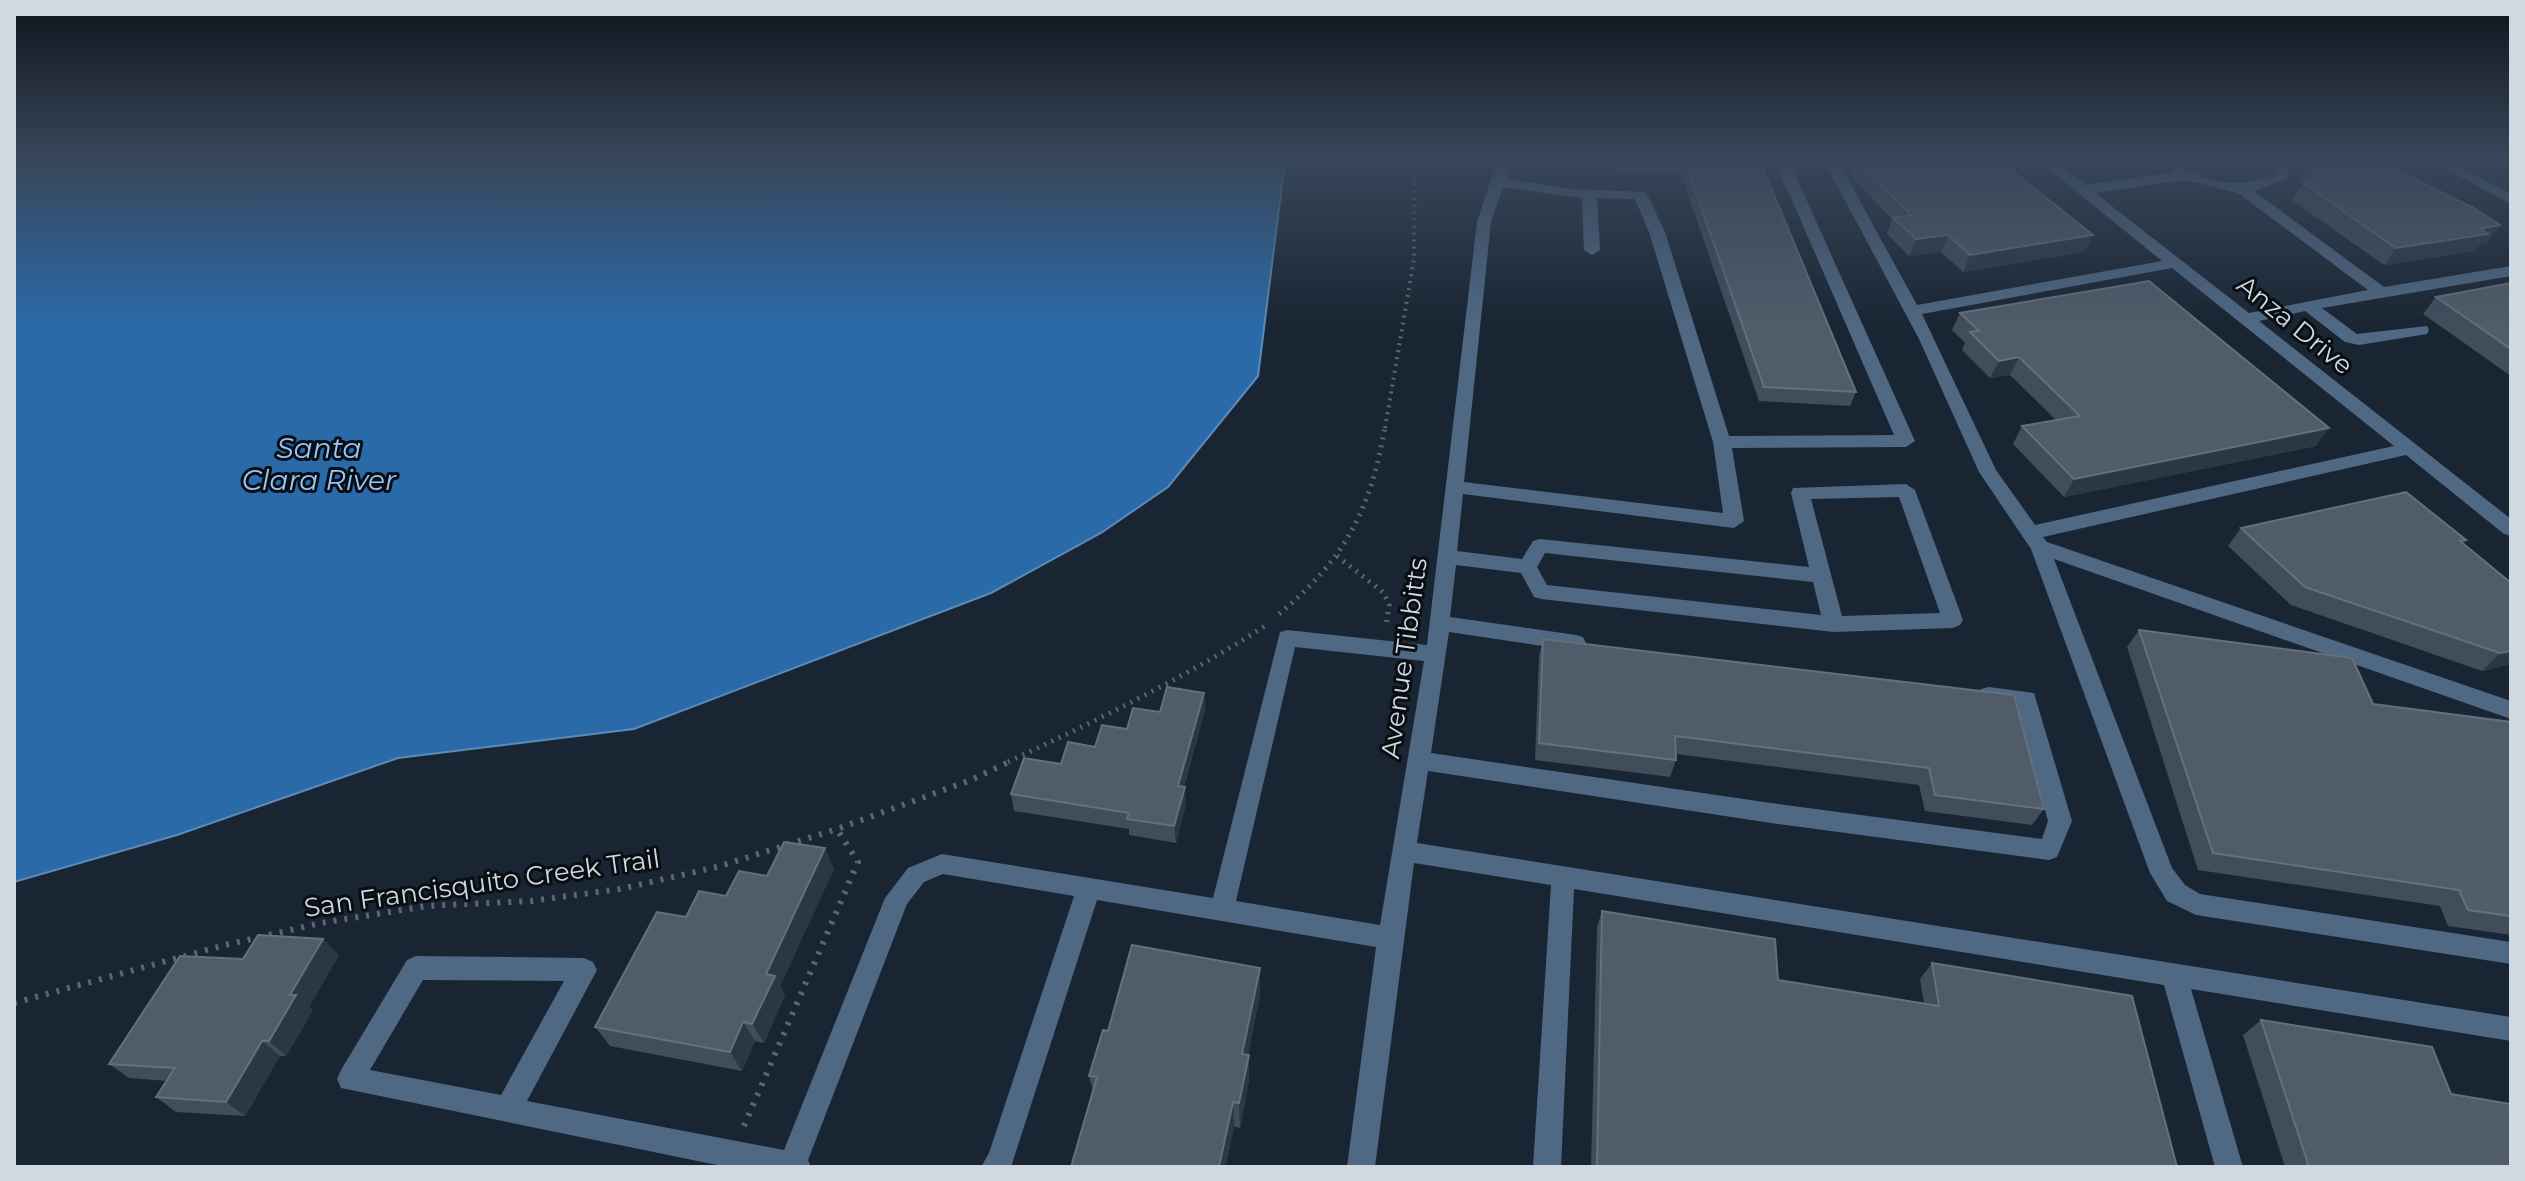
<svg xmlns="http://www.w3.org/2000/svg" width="2525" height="1181" font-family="Montserrat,sans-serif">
<rect width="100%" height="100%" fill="#192532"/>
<path fill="#2b6aa9" stroke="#5c8bba" stroke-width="2" d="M 14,161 L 1285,161 L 1258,376 L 1168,487 L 1101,533 L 991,593 L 634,729 L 398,758 L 177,835 L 14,882 Z"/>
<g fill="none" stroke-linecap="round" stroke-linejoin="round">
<path stroke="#5c6672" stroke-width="4" stroke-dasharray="2 5" stroke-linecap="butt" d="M 1385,428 L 1414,259 L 1415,161"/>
<path stroke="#5c6672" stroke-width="5" stroke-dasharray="2 6" stroke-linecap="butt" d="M 1337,556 L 1384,593 L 1389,605 L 1386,627
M 1279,614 C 1345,559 1371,510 1385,426
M 1008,762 C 1097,720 1183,679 1265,626"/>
<path stroke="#5c6672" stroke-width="6" stroke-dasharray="3 8" stroke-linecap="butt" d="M 14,1003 L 225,945 L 321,923 L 427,906 L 531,901 L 620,889 L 717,867 L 837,829 L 971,780 L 1013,760
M 744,1126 L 858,862 L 837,829"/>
<path fill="#4f6883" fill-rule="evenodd" d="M 1501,161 L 1515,161 L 1506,179 L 1570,189 L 1646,192 L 1665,232 L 1729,436 L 1894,435 L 1775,161 L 1789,161 L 1915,441 L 1906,447 L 1732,448 L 1744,521 L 1734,528 L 1463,494 L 1457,551 L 1522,559 L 1533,541 L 1540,539 L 1809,567 L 1791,493 L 1793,488 L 1906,484 L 1915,490 L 1963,620 L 1960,625 L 1953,628 L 1834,632 L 1541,599 L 1534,597 L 1521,573 L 1456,565 L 1450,617 L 1576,635 L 1583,637 L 1586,643 L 1583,649 L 1576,651 L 1449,632 L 1431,753 L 1771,803 L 2042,839 L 2048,821 L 2017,706 L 1981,701 L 1978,695 L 1981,689 L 1989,687 L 2034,693 L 2072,821 L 2057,857 L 2049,860 L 1771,823 L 1428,771 L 1417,843 L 2511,1017 L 2511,1041 L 2191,989 L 2243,1167 L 2215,1167 L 2164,985 L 1574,889 L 1561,1167 L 1533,1167 L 1551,885 L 1414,863 L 1375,1167 L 1347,1167 L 1376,947 L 1097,900 L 1011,1167 L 981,1167 L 989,1153 L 1074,896 L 943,874 L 924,882 L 907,904 L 808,1160 L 811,1167 L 727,1167 L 341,1088 L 337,1079 L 341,1070 L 407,960 L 416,956 L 584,958 L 593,962 L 597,970 L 527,1101 L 784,1150 L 885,898 L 908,868 L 942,854 L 1213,898 L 1280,632 L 1287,630 L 1427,645 L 1477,222 L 1490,182 ZM 1503,187 L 1582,198 L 1584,250 L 1592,255 L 1600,250 L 1597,198 L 1635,199 L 1649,232 L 1713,442 L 1723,513 L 1464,482 L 1491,222 ZM 1899,497 L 1940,613 L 1842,616 L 1811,499 ZM 1545,553 L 1813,582 L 1821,615 L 1547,585 L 1537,567 ZM 1295,647 L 1424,661 L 1380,925 L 1236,901 ZM 423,980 L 564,981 L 501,1095 L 370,1070 Z
M 1824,161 L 1838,161 L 1917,305 L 2162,261 L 2039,161 L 2054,161 L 2086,185 L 2174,172 L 2161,161 C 2177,161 2181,168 2195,174 C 2227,187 2244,185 2275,174 L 2276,161 L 2290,161 L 2287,179 L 2254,191 L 2384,287 L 2511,266 L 2511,276 L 2322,308 L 2357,334 L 2427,326 L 2429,330 L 2427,334 L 2421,335 L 2359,345 L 2345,342 L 2305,311 L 2259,321 L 2511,519 L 2511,536 L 2504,534 L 2406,455 L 2043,537 L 2047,542 L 2511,701 L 2511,719 L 2054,559 L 2172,868 L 2185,885 L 2200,894 L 2511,942 L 2511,964 L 2196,915 L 2167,901 L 2150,873 L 2031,549 L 1979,472 L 1919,339 ZM 2185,180 L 2238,193 L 2368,290 L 2249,313 L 2095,193 ZM 2172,268 L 2394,446 L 2035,525 L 1996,470 L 1922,314 Z
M 2431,161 L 2448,161 L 2511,194 L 2511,204 Z"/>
</g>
<path fill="#414d5b" d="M 1614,161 L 1760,161 L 1856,392 L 1850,406 L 1759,401 L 1681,174 L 1617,173 Z
M 1854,161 L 2000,161 L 2093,235 L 2084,252 L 1963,272 L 1941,252 L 1909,256 L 1887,234 L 1892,219 L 1849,175 Z
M 2309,163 L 2500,225 L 2487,242 L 2480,244 L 2475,251 L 2384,265 L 2292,200 L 2304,183 L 2299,180 Z
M 2511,283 L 2511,376 L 2423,314 L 2436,297 Z
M 1960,313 L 2316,446 L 2064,497 L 2013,444 L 2022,426 L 2056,420 L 2010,375 L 1990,378 L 1962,350 L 1965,343 L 1952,330 Z
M 2241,528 L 2466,540 L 2463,544 L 2511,664 L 2482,671 L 2291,605 L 2228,546 Z
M 2139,630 L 2373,704 L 2511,722 L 2511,935 L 2448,926 L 2440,906 L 2198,870 L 2127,647 Z
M 1543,639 L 2014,695 L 2044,809 L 2032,825 L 1925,811 L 1919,785 L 1676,754 L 1676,760 L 1670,777 L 1535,760 L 1539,656 Z
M 1204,693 L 1205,710 L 1184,787 L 1186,804 L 1176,843 L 1129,835 L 1129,829 L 1014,811 L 1011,794 L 1061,764 L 1127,729 L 1160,712 Z
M 834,869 L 780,986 L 785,995 L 764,1043 L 755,1041 L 742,1071 L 610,1046 L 595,1027 L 686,917 L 767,876 Z
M 1602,911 L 1778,980 L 1924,1004 L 1920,979 L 1932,963 L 2177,1167 L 1591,1167 L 1597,927 Z
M 339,955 L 309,1007 L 313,1010 L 286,1056 L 280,1056 L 245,1116 L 176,1112 L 156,1097 L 167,1081 L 129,1078 L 109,1064 L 243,959 Z
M 1260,995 L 1248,1055 L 1249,1081 L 1240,1128 L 1093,1091 L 1089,1076 L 1108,1031 Z
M 2261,1020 L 2451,1094 L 2511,1167 L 2285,1167 L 2243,1035 Z"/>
<path fill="#2a3745" d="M 2500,225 L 2487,242 L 2480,244 L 2475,251 L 2384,265 L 2396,248 L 2480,229 Z
M 1948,235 L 1941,252 L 1909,256 L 1916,239 Z
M 2093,235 L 2084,252 L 1963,272 L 1970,255 Z
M 2019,357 L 2010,375 L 1990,378 L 1999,361 Z
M 2329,428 L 2316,446 L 2064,497 L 2074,479 Z
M 2511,651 L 2511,664 L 2482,671 L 2500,653 Z
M 1204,693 L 1205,710 L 1179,803 L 1178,786 Z
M 1185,787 L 1186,804 L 1176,843 L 1174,826 Z
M 825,848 L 834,869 L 780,986 L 785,995 L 764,1043 L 752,1024 L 766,974 Z
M 323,939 L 339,955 L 309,1007 L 313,1010 L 286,1056 L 269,1041 L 290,995 Z
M 1260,968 L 1260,995 L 1243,1080 L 1242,1054 Z
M 743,1022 L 755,1041 L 742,1071 L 730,1052 Z
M 262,1041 L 280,1056 L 245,1116 L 226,1102 Z
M 1249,1055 L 1249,1081 L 1240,1128 L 1239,1103 Z
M 1233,1102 L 1234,1127 L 1226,1167 L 1219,1167 Z"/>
<path fill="#505c69" stroke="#64707c" stroke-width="2" d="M 1685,161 L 1760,161 L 1856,392 L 1764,387 Z
M 1857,161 L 2000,161 L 2093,235 L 1970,255 L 1948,235 L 1916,239 L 1893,218 L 1911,215 Z
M 2328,161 L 2378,161 L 2472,207 L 2500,225 L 2480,229 L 2488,234 L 2396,248 L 2303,183 L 2316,181 L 2308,176 L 2324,173 L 2309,163 Z
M 2149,281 L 2329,428 L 2074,479 L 2022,426 L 2080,416 L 2019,357 L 1999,361 L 1970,332 L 1979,331 L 1960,313 Z
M 2511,283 L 2511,349 L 2436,297 Z
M 2406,492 L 2466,540 L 2460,541 L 2511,583 L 2511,651 L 2500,653 L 2305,587 L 2241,528 Z
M 2139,630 L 2352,658 L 2373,704 L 2511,722 L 2511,916 L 2468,910 L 2459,890 L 2213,853 Z
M 1543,639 L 2014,695 L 2044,809 L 1935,795 L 1929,768 L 1675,736 L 1676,760 L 1539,743 Z
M 1167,687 L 1204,693 L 1178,786 L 1185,787 L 1174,826 L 1127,819 L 1129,813 L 1011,794 L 1024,758 L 1061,764 L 1068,742 L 1095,747 L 1102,725 L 1127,729 L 1133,708 L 1160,712 Z
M 784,842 L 825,848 L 766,974 L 775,976 L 752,1024 L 743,1022 L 730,1052 L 595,1027 L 657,912 L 686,917 L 699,891 L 726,896 L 739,871 L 767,876 Z
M 1602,911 L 1775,939 L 1778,980 L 1939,1006 L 1932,963 L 2132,996 L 2177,1167 L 1597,1167 Z
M 258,935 L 323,939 L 290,995 L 296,995 L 269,1041 L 262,1041 L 226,1102 L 156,1097 L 175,1068 L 109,1064 L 180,956 L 243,959 Z
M 1132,945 L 1260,968 L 1242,1054 L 1249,1055 L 1239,1103 L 1233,1102 L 1219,1167 L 1071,1167 L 1097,1077 L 1089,1076 L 1103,1030 L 1108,1031 Z
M 2261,1020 L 2432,1047 L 2451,1094 L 2511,1104 L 2511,1167 L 2309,1167 Z"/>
<linearGradient id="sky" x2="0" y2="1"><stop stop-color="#0e141c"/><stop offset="0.49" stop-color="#38465a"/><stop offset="1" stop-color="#38465a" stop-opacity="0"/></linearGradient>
<rect width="2525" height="326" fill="url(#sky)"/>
<g text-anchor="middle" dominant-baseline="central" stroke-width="6" stroke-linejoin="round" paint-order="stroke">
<g font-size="26" fill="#d0d8e1" stroke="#090e13">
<text transform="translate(2295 325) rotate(39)">Anza Drive</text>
<text transform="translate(1404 658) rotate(-82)">Avenue Tibbitts</text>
<text transform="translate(482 883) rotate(-8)">San Francisquito Creek Trail</text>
</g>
<g font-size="28" font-style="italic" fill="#97c6fa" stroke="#090e13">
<text x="319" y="448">Santa<tspan x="319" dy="32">Clara River</tspan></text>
</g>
</g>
<rect width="2525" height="1181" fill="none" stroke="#d0d8e1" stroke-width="32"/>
</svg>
